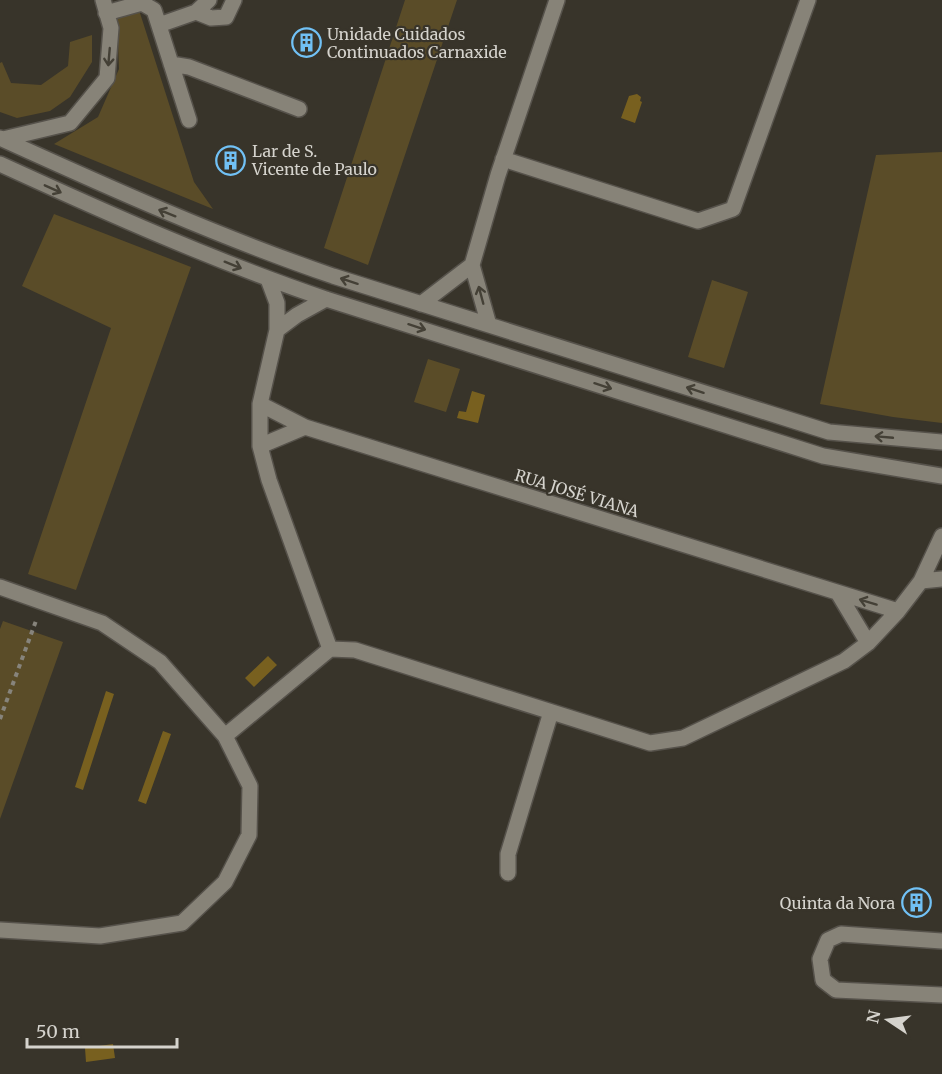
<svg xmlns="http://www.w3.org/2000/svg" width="942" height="1074" font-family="Merriweather,serif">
<rect width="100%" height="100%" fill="#38342a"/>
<path fill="#5a4c28" d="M 405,0 L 457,0 L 368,265 L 324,248 Z
M 139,10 L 194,182 L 213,209 L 54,144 L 98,117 L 119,69 L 117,16 Z
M 92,35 L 92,62 L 70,97 L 50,111 L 17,118 L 0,112 L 0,63 L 2,62 L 11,83 L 41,85 L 68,66 L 70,42 Z
M 942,152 L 942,423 L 893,417 L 820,404 L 876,155 Z
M 54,214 L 191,267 L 76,590 L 28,574 L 111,328 L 22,286 Z
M 712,280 L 748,292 L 724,368 L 688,357 Z
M 428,359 L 460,369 L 446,412 L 414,402 Z
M 3,621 L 63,642 L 0,819 L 0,629 Z"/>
<path fill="#78601f" d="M 637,94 L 641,97 L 640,101 L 642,102 L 635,123 L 621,118 L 629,96 Z
M 472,391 L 485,395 L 478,423 L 457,418 L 459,411 L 466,412 Z
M 268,656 L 277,665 L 254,687 L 245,678 Z
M 106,691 L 114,694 L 83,790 L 75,787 Z
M 163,731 L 171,734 L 146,804 L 138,801 Z
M 113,1044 L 115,1058 L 86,1062 L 85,1048 Z"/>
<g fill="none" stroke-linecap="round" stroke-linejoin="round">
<defs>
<path id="minor" d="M 196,12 L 211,18 L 226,17 L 234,0
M 106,13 L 142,3 L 154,10 L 189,120
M 159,25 L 196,12 L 209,0
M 171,64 L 189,67 L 299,109
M 0,138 C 110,188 219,237 333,276 L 829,432 L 942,442
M 3,139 L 70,123 L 107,78 L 111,28 L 103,0
M 503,159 L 698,221 L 733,209 L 808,0
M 0,164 C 107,213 214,261 326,299 L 823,456 L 942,476
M 268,279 L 277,303 L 277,330 L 260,404 L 260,446 L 269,480 L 330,649
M 421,304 L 472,265
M 489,325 L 472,265 L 498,175 L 557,0
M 277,330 L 297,315 L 326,299
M 260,404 L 305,427 L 898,611
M 260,446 L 305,427
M 921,581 L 942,579
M 0,587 L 102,623 L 160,662 L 225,736 L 250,786 L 249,835 L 225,882 L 182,923 L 100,936 L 0,930
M 838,593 L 868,643
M 225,736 L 330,649 L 355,650 L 650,743 L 683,738 L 844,661 L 868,643 L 898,611 L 921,581 L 942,536
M 508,873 L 508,854 L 551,712
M 942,941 L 841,934 L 828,940 L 820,959 L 823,980 L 836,990 L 942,995"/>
</defs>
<use href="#minor" stroke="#56524b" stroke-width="18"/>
<path stroke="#87847c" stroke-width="4" stroke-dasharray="4.5 4.5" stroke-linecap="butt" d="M 0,719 L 37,618"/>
<use href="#minor" stroke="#878378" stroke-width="15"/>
</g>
<defs><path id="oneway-shaft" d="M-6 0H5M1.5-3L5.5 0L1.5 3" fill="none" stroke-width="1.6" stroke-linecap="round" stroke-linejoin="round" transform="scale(1.5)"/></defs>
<g stroke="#444036">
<use href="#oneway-shaft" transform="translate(109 57) rotate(95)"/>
<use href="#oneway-shaft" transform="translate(53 189) rotate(24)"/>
<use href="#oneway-shaft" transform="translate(167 213) rotate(-158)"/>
<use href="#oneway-shaft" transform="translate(233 265) rotate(22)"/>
<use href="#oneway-shaft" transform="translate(349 281) rotate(-162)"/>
<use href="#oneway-shaft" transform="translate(481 295) rotate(-105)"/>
<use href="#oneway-shaft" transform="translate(417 327) rotate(18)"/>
<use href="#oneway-shaft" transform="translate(603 386) rotate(18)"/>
<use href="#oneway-shaft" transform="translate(695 390) rotate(-162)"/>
<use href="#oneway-shaft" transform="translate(884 437) rotate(-175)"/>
<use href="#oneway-shaft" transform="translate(868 602) rotate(-163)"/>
</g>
<defs>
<symbol id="building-ring" viewBox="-11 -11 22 22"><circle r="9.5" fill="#38342a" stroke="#71c1f5" stroke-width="1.5"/><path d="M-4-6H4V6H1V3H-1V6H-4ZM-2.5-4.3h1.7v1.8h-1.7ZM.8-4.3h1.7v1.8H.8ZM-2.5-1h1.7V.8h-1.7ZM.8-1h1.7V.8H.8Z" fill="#71c1f5"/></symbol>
</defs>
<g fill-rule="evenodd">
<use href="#building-ring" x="290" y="26" width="33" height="33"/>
<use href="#building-ring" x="214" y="144" width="33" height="33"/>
<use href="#building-ring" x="900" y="886" width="33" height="33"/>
</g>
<g text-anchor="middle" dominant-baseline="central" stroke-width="4.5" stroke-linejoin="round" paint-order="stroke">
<g font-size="16" fill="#d5d3cd" stroke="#38342a" text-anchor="start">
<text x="327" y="34">Unidade Cuidados<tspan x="327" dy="18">Continuados Carnaxide</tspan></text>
<text x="252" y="151">Lar de S.<tspan x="252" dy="18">Vicente de Paulo</tspan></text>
<text x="895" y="903" text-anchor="end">Quinta da Nora</text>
</g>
<g font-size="16" fill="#d5d3cd" stroke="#38342a">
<text transform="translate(577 493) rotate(17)">RUA JOSÉ VIANA</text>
</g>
</g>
<g transform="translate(888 1020) rotate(283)" stroke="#38342a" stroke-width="4.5" paint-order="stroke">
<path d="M0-4.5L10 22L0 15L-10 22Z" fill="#d5d3cd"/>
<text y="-9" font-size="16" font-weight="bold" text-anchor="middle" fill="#d5d3cd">N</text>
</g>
<path d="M27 1038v9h150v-9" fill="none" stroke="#d5d3cd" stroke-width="3"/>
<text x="36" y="1038" font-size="18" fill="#d5d3cd" stroke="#38342a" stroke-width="4.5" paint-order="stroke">50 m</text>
</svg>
